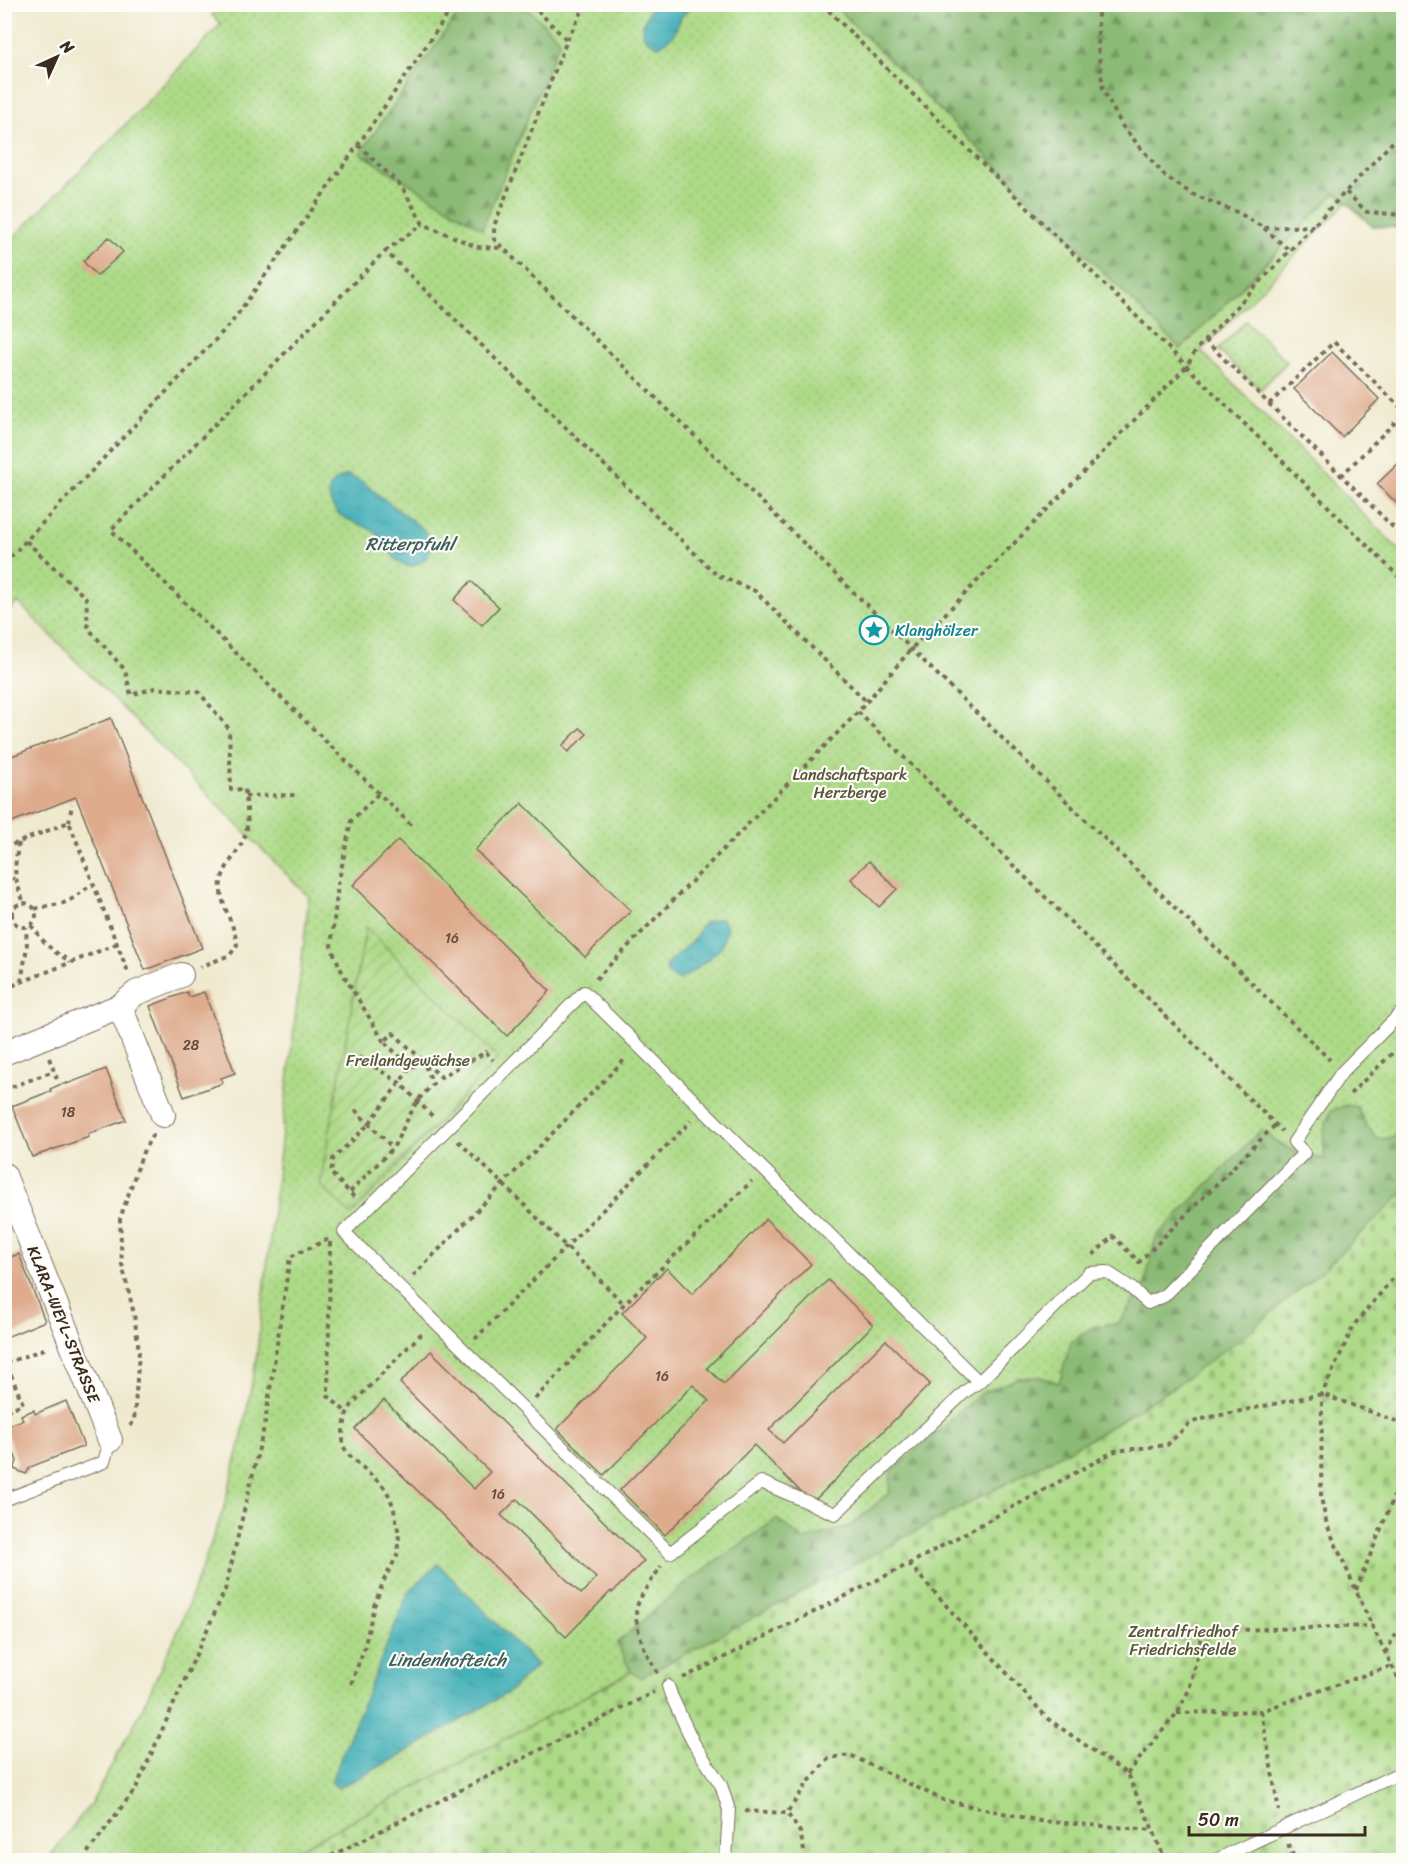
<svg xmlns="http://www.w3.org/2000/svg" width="1408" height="1865" viewBox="0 0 1408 1865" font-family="Sriracha,sans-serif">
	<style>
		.grass { fill: url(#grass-dots); stroke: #748252; stroke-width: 1.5 }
		.forest { fill: url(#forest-firs); stroke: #627249; stroke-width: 1.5 }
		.cemetery { fill: url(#cemetery-stones); stroke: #748252; stroke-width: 1.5 }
		.garden { fill: url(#garden-furrows); stroke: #748252; stroke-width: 1.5 }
		.water { fill: url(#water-ripples); stroke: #3c6c6a; stroke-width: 1.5 }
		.building { fill: #deac8d; fill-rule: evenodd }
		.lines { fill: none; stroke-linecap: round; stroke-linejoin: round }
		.lane-casing { stroke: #7a6d5c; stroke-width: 14 }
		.street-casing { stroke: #7a6d5c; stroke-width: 26 }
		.path { stroke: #7a6d5c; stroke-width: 4; stroke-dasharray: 4.5 4.5; stroke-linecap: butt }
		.lane { stroke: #fff; stroke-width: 12 }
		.street { stroke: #fff; stroke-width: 24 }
		.labels { text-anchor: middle; stroke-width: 4.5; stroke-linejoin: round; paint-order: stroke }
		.number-label { font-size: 14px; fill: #644a3a }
		.culture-label { font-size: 16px; fill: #0d838f; stroke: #fdfcf7; text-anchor: start }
		.park-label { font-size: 16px; fill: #585638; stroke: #fdfcf7 }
		.street-label { font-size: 16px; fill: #3b2a1e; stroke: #fdfcf7 }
		.water-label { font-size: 18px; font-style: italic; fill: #3c5f5b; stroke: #fdfcf7 }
	</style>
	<defs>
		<pattern id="grass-dots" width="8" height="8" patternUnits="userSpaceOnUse" patternTransform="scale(1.5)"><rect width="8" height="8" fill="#adda87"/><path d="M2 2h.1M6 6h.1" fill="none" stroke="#96bb74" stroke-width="1.8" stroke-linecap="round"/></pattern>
		<pattern id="forest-firs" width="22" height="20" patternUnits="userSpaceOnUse" patternTransform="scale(1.5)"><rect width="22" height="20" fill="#8aba74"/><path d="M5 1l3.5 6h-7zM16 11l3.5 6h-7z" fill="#72975f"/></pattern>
		<pattern id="cemetery-stones" width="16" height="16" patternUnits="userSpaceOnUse" patternTransform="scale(1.5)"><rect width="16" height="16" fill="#adda87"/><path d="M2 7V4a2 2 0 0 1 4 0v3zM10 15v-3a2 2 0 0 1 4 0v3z" fill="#96bb74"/></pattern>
		<pattern id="garden-furrows" width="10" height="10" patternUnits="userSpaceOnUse" patternTransform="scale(1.5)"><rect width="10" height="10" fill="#adda87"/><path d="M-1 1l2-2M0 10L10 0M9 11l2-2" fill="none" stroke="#96bb74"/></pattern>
		<pattern id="water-ripples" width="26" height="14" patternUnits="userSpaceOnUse" patternTransform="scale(1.5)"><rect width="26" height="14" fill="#3daeb6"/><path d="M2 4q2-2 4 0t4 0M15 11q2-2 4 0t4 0" fill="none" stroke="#348e93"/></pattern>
	</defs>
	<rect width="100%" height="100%" fill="#fdfcf7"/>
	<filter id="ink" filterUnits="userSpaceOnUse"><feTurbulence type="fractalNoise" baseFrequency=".0167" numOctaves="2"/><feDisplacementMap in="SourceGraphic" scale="12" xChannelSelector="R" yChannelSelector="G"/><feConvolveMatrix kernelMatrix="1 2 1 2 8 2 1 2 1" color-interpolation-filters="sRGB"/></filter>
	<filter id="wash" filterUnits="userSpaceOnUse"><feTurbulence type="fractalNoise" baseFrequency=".008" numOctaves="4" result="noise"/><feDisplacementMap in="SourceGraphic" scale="24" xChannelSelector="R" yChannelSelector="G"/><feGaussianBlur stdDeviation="1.35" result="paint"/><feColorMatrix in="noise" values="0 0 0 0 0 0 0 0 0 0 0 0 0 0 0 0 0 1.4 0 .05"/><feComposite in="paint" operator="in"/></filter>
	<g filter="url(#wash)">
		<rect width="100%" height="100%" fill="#efe9ce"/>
		<path class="grass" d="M222,5H1403V228L1372,226L1347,202L1201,351L1403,554V1193L1094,1437L640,1678L631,1672L278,1860H47L92,1802L140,1713L181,1624L223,1511L242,1436L256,1361L309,897L18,602L5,616V246L106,145L221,24L212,15Z
			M1246,321L1287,362L1260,390L1218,350Z"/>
		<path class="forest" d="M464,5H524L560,40L482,229L360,153Z
			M834,5H1403V228L1372,226L1336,192L1181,349Z
			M1346,1105L1357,1107L1365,1123L1377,1139L1393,1138L1403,1127V1193L1324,1269L1244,1336L1174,1387L1094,1437L640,1678L631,1672L617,1643L691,1579L777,1519L804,1540L850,1526L889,1493L891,1472L982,1393L1018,1378L1040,1377L1059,1383L1071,1342L1093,1327L1119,1323L1145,1284L1156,1237L1261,1130L1280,1144L1304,1156L1325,1159C1323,1137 1321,1132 1331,1111Z"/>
		<path class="cemetery" d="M1403,1193V1860H278L631,1672L640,1678L1094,1437L1174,1387L1244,1336L1324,1269Z"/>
		<path class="garden" d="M366,927L499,1058L351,1215L320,1185Z"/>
		<path class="water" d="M653,4L693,5L681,17L674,35L659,46C634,37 642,24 653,4Z
			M347,475L361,481L424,530C427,535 431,540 431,546C430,559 416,569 404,565C391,560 386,539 373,531C360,522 343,522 334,508C328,501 329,495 330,486L338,479Z
			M721,918L727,926C725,932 725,939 722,945C718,953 691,973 682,978L678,980L668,975L666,967L669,962L695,938L702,925L707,922Z
			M438,1564L537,1665L509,1692L401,1755L339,1788L331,1782L408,1593Z"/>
		<g id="blocks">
			<path class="building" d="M109,237L123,252L97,276L83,261Z
				M1332,352L1379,399L1342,437L1294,389Z
				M1404,458V510L1377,484Z
				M471,581L499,607L482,625L454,600Z
				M111,718L202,948L145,970L76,797L4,825V759Z
				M580,728L587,734L568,752L562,746Z
				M522,803L631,911L585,957L475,850Z
				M398,840L550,991L507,1036L353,885Z
				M869,861L897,889L879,907L851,879Z
				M187,992L189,997L204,992L235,1073L221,1078L223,1083L184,1097L150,1006Z
				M106,1069L126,1120L88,1134L89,1137L32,1157L12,1106L51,1091L50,1089L59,1085L67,1083V1084Z
				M766,1219L811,1264L707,1368L724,1384L828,1280L873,1325L769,1430L783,1443L886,1340L930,1384L812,1503L754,1445L665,1535L620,1490L709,1401L693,1385L604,1475L557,1429L647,1338L622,1313L667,1268L692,1294Z
				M4,1252L7,1258L19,1254L45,1321L4,1338Z
				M431,1351L644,1561L612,1593L611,1591L566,1637L355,1429L384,1400L474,1489L490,1472L400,1383ZM517,1499L596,1578L581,1594L501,1515Z
				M66,1401L84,1446L30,1467L26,1474L14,1469L17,1461L4,1427L23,1420L21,1415L34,1410L35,1414Z"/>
		</g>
	</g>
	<g filter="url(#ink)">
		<use href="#blocks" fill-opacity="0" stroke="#7a6d5c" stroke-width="1.5"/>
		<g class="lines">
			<g class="lane-casing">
				<path id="lane" d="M979,1382L584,992L344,1232L670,1553L761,1482L835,1514L966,1391L979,1382L1089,1273L1107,1272L1130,1287L1148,1303L1164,1296L1304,1153L1294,1142L1342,1072L1404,1010
					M4,1500L104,1462L110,1440
					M668,1686L671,1695L693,1742L721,1785L729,1810L726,1860
					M1216,1860L1404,1771"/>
			</g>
			<g class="street-casing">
				<path id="street" d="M120,1006L163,1115
					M4,1053L120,1006L136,993L181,975
					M4,1175L110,1440"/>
			</g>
			<path class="path" d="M531,4L567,40
				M586,4L567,40L494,226V239L1330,1060
				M822,4L1404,582
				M1098,4V47L1103,90L1123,127L1165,176L1192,194L1239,213L1264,228L1314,226
				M358,145L402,187L423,224L477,247L503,248
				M1346,192L1367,212L1404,215
				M1264,228L1290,251
				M385,251L423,224
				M1205,340L1404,538
				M1269,404L1334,342L1404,411
				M1341,476L1404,413
				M26,541L86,598L88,628L125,670L131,695L155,688L199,692L229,729L231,790L245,789C246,803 250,823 245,836C239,852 225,864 221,882C218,903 236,925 237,945L230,955L200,967
				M4,564L232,322L358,145L455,4
				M858,712L1282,1131
				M378,794L351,821L338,885L331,947L343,974L384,1042
				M245,796L298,795
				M69,822L72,804
				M411,825L111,530L385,251L717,575L755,591L867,702
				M19,843C13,871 14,877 24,903
				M4,848L69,822L128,972
				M4,874L14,879
				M12 915a12 12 0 1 1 24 0a12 12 0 1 1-24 0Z
				M35,909C46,905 58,906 68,901C77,897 84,889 93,884
				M4,919H13
				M31,925C42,940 51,952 69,960L70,963
				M596,979L858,712L912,648L1187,366L1195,351L1205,340L1404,130
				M21,982L27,947L26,927
				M4,989L117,944
				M359,1057L400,1083L435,1119
				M49,1058L57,1079
				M424,1062L411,1067L384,1042L393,1033L441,1077L486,1052L493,1060
				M4,1087L6,1089L54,1071
				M1350,1094L1404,1042
				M355,1110L393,1148
				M458,1141L504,1185L624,1304
				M350,1192L393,1148L417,1101L433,1084L424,1063
				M354,1197L331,1173L333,1159L369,1124L411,1067
				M330,1242L328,1396L347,1413
				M1093,1255L1113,1236L1139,1262L1276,1124
				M1404,1265L1354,1325L1322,1394L1321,1498L1327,1525L1372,1626L1404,1690
				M413,1276L626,1058
				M475,1339L691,1121
				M4,1358L23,1404L4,1411
				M6,1363L44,1349L46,1346
				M535,1399L624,1304L752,1181
				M130,1426L134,1421L139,1351L134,1314L122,1264L120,1219L143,1152L153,1134
				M909,1564L1048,1719L1127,1774L1153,1830L1165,1860
				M1356,1590L1404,1472
				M1385,1653L1404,1620
				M658,1673C648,1660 632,1624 637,1607C640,1594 654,1578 661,1566
				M683,1678L909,1564L1115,1451L1167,1445L1190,1423L1202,1419L1322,1394L1404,1424
				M351,1684L364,1649L374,1606L384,1580L397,1556L399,1534L394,1510L390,1497L383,1486L349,1455L343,1446V1431L347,1413L353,1403L423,1332
				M1261,1711L1279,1811
				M1177,1713L1261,1711L1391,1666
				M1127,1774L1177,1713L1189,1690L1203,1631L1372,1626
				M745,1811L787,1813
				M1288,1844L1295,1860
				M82,1860L136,1788L225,1590L265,1423L290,1257L329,1239
				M323,1860L654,1692
				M806,1860L800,1832L787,1813L806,1785L829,1758L850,1755L943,1800L1040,1821L1153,1830"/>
			<use href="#lane" class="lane"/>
			<use href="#street" class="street"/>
		</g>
	</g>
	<defs>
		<g id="sight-ring" transform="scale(1.5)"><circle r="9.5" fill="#fdfcf7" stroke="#0f9aa8" stroke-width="1.5"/><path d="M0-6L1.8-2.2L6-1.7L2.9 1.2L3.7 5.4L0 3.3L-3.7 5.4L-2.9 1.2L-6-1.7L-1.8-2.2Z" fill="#0f9aa8"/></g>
	</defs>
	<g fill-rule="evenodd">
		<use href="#sight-ring" x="874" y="630"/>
	</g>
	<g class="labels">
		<g class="number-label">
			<text x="452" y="943">16</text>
			<text x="191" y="1050">28</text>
			<text x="68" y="1117">18</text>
			<text x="662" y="1381">16</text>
			<text x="498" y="1499">16</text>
		</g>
		<g class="culture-label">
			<text x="895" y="636">Klanghölzer</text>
		</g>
		<g class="park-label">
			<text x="850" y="780">Landschaftspark<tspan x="850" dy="18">Herzberge</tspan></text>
			<text x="408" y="1066">Freilandgewächse</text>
			<text x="1183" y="1637">Zentralfriedhof<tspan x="1183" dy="18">Friedrichsfelde</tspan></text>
		</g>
		<g class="street-label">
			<text transform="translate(64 1324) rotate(68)" y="6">KLARA-WEYL-STRASSE</text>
		</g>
		<g class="water-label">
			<text x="410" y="550">Ritterpfuhl</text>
			<text x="447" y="1666">Lindenhofteich</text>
		</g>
	</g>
	<rect width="1408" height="1865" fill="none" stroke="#fdfcf7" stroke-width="24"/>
	<g transform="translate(57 57) rotate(45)" stroke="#fdfcf7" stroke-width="4.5" paint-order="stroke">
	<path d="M0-4.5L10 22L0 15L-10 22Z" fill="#3b2a1e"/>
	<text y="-9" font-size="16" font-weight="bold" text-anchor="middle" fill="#3b2a1e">N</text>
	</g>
	<path d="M1189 1826v9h176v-9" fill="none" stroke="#3b2a1e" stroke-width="3"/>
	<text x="1198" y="1826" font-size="18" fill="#3b2a1e" stroke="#fdfcf7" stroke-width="4.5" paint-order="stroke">50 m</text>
</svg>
